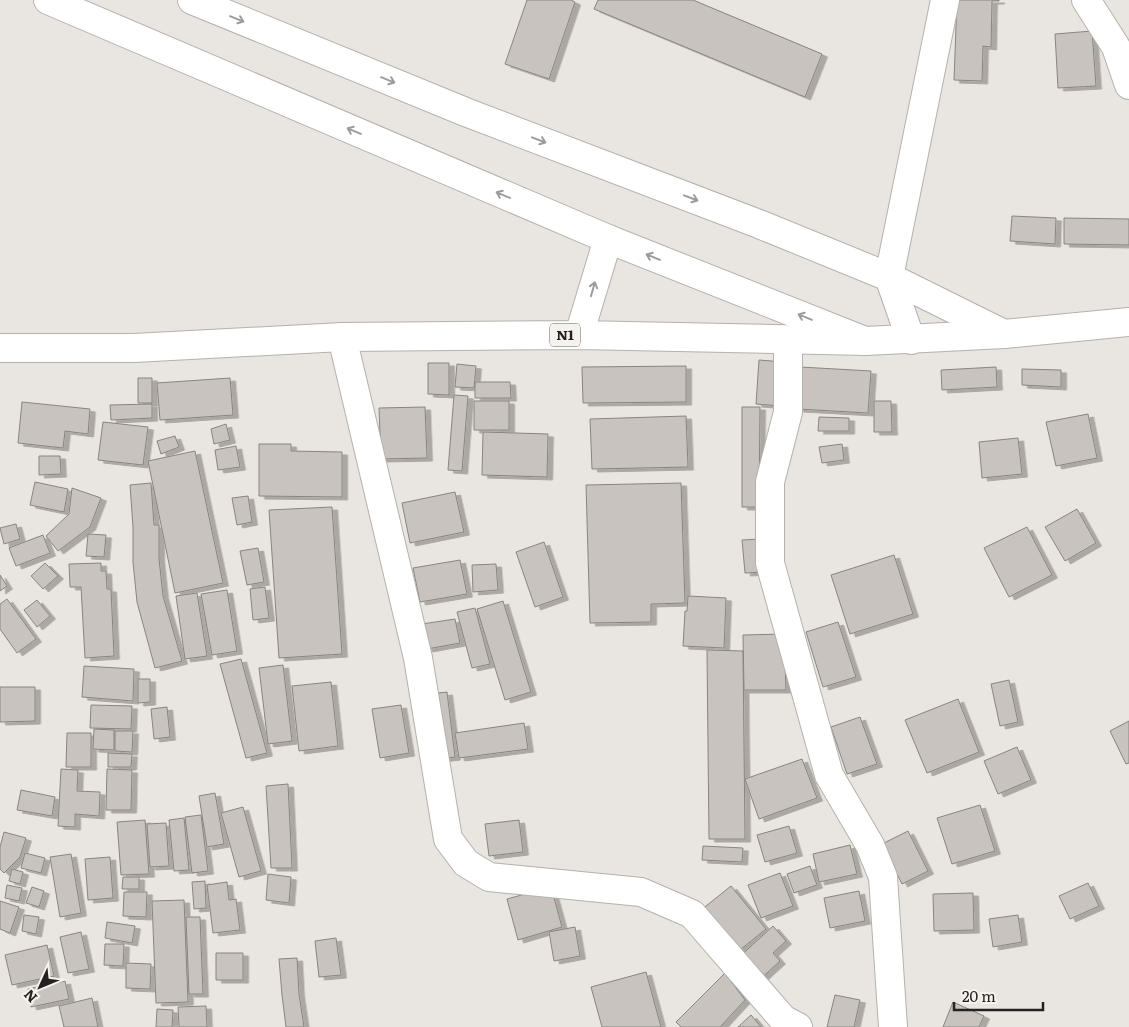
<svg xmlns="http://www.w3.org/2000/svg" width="1129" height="1027" viewBox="0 0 1129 1027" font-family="Literata,serif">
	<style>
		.building { fill: #c8c3be; stroke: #898480; filter: url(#shadow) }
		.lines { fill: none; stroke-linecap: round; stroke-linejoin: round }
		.street-casing { stroke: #b5b1ac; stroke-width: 30 }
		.secondary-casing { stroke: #b5b1ac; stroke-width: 30 }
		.highway-casing { stroke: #b5b1ac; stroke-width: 30 }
		.street { stroke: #fff; stroke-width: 28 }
		.secondary { stroke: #fff; stroke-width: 28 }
		.highway { stroke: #fff; stroke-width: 28 }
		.oneway { stroke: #9c9c9b }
		.labels { text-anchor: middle; stroke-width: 4; stroke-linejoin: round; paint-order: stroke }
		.shield { fill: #f6f2ed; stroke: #62605e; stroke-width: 1 }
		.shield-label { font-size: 14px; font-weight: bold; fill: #232220 }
	</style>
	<defs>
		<filter id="shadow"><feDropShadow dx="5.5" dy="3" stdDeviation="0" flood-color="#0004"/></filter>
	</defs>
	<rect width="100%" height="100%" fill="#e9e5e0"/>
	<path class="building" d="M527,0H571L575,2L549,79L505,64Z
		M598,0H693L822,54L805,97L594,9Z
		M957,0H999V1H992L991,47L983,46L982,81L954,80Z
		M1092,31L1096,86L1058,88L1055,34Z
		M1012,216L1056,218L1055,244L1010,241Z
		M1064,218L1129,219V245L1064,244Z
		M759,360L784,362L781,406L756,404Z
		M428,363H449V395L428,394Z
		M457,364L476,366L474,388L455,387Z
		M686,366V402L583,403L582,367Z
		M800,367L871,371L868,413L798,409Z
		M996,367L997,387L942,390L941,370Z
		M1022,369L1061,370V387L1022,385Z
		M138,378H152V403H138Z
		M230,378L233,415L160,420L157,383Z
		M475,382H510L511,398H475Z
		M454,395L468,396L462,471L448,470Z
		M474,401H509V430H474Z
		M874,401H891L892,432H874Z
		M22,402L90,409L88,434L65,431L63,448L18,443Z
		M152,404V418L111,420L110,405Z
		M425,407L427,458L381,459L379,408Z
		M742,407H760L759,507H742Z
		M1088,414L1097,458L1056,466L1046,422Z
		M686,416L688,467L592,469L590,419Z
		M819,417L849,418V431H818Z
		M103,422L148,427L143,465L98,460Z
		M226,424L230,440L214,444L211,429Z
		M483,432L548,434L547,477L482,475Z
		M175,436L179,447L161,454L157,441Z
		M1018,438L1022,474L982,478L979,442Z
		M259,444H291V451L342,452V497L259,496Z
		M842,444L844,460L822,463L819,447Z
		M236,446L240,467L218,470L215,450Z
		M195,451L223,583L175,593L148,461Z
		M39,456H60L61,474L39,475Z
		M35,482L68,489L64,512L30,505Z
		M151,483L154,525H159V559L163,596L182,661L155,668L137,602L133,562V527L130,485Z
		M681,483L685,603L651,604V622L590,623L586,485Z
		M72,488L101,498L90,527L58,551L46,536L69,514Z
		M455,492L464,532L410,543L402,503Z
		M248,496L252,522L237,525L232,498Z
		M332,507L342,654L279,658L269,510Z
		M1077,509L1096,543L1065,561L1045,527Z
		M16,524L20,539L4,544L0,528Z
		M1027,527L1052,575L1009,597L984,548Z
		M88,534L106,535L104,557L86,556Z
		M43,535L50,553L16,566L9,548Z
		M761,539L764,572L745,573L742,540Z
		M544,542L563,597L535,607L516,552Z
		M258,548L264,582L247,585L240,551Z
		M894,555L913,614L850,634L831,575Z
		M460,560L467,594L420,602L413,568Z
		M45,563L58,576L43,589L31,576Z
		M101,563V571H106L107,589H111L114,656L85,658L81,587H70L69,564Z
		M496,564L498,590L473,592L472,565Z
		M0,575L7,586L0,591Z
		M265,587L269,618L253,620L250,589Z
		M227,590L237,651L212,655L201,594Z
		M197,593L207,656L185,659L176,596Z
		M688,596L726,598L724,648L683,646L685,611H687Z
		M7,599L36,639L17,653L0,629V604Z
		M37,600L50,616L37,627L24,610Z
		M503,601L531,692L505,700L477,609Z
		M475,608L490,664L472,668L457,612Z
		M455,619L460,643L427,649L422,624Z
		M838,622L856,677L823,687L806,632Z
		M784,634L786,690H744L743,635Z
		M707,650L743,651L745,839H709Z
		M241,659L267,753L246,758L220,664Z
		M283,665L292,741L268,744L259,668Z
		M84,666L134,669L133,701L82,697Z
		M138,679H150V702L138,703Z
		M1009,680L1018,722L1000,726L991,684Z
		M331,682L338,746L299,751L292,686Z
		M0,687H35V721L0,722Z
		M447,692L455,757L439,759L430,694Z
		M958,699L979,752L927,773L905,720Z
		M91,705L132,706L131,729L90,728Z
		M401,705L409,753L380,758L372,709Z
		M167,707L170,737L154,739L151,709Z
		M860,717L877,764L847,774L831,727Z
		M1129,721V763L1126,764L1110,731Z
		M524,723L528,749L459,758L455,733Z
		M94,729L114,730V750L93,749Z
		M115,731H133L132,752L115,751Z
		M67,733H91V767H66Z
		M1017,747L1031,780L998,794L984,761Z
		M108,753L132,754L131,767H108Z
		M802,759L817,798L759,819L745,779Z
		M61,769L78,770L77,791L100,792L99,816L75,814V827L58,826Z
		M107,769L132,770L131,810H106Z
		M288,784L292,868H271L266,786Z
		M21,790L55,797L52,816L17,810Z
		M215,793L224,844L207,847L199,796Z
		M980,805L995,851L952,864L937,818Z
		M243,807L261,871L239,877L221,813Z
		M201,815L208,871L192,873L185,817Z
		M184,818L189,870L174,871L169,820Z
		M145,820L149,874L121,875L117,822Z
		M519,820L523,852L489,856L485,824Z
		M166,823L169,866L150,867L147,824Z
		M789,826L797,853L765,862L757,835Z
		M908,831L928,871L902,884L882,844Z
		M4,832L26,838L20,857L4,873L0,869V847Z
		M850,845L857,874L819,882L813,854Z
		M703,846L743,848L742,862L702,860Z
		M25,853L45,858L41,873L21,868Z
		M71,854L81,913L60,917L50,857Z
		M110,857L113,898L88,900L85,859Z
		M810,866L817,885L794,893L787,874Z
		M12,869L23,872L20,884L9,881Z
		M780,873L793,906L761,918L748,885Z
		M268,874L291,877L289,903L266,900Z
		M123,877H139V889H122Z
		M205,881L206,908L194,909L192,882Z
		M227,882L229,900L236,899L240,930L213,933L207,885Z
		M1088,883L1099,906L1070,919L1059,896Z
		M7,885L22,888L19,901L5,898Z
		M731,886L766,929L735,954L701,910Z
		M32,887L44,891L39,907L26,903Z
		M551,887L562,927L518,940L507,899Z
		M859,891L865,921L830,928L824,898Z
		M124,892H147L146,917L123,916Z
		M973,893L974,930L934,931L933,894Z
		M184,900L188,1002L156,1003L152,901Z
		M0,901L19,907L10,933L0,929Z
		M24,915L39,917L36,934L22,931Z
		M1018,915L1022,942L993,947L989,919Z
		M186,917H200L203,994H189Z
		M107,922L135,926L132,943L105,938Z
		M773,926L786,941L773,953L780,961L757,982L737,959Z
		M575,927L580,956L554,961L549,932Z
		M81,932L89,969L68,973L60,937Z
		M336,938L341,975L319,977L315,941Z
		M105,944H124L123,966L104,965Z
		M47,945L54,976L12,985L5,955Z
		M216,953H243V980H216Z
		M297,958L299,994L304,1027H286L282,995L279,959Z
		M126,963L151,964L150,989L126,988Z
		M646,972L661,1027H602L591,987Z
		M725,973L745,1000L720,1027H681L676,1022Z
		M65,981L69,999L31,1007L28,989Z
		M835,995L860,1000L854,1027H827Z
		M92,998L98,1027H64L59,1006Z
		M953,1002L984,1016L979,1027H943Z
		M206,1006L207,1027H179L178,1007Z
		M157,1009L173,1010L172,1027H156Z
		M751,1015L761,1027H738Z"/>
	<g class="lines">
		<g class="street-casing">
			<path id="street" d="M1086,0L1116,47L1129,85
				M342,337L418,658L448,839L466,863L489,877L641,892L692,914L783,1019L798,1027
				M788,340V412L770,482V563L829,775L870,845L883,877L893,1027
				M911,340L889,277L945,0"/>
		</g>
		<g class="secondary-casing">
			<path id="secondary" d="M48,0L608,239L865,341
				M192,0L468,113L759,224L889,277L1004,334"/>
		</g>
		<g class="highway-casing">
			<path id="highway" d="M579,335L608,239
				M0,348H134L342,337L579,335L866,341L1004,334L1129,322"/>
		</g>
		<use href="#street" class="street"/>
		<use href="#secondary" class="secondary"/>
		<use href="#highway" class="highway"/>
	</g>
	<defs><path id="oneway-shaft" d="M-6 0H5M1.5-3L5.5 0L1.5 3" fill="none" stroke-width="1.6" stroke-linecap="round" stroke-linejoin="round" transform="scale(1.25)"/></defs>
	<g class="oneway">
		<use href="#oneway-shaft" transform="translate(237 19) rotate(22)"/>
		<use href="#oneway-shaft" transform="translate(388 80) rotate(22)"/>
		<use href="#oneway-shaft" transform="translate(354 131) rotate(-157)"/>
		<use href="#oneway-shaft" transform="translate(539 140) rotate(21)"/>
		<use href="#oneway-shaft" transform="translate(503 195) rotate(-157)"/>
		<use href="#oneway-shaft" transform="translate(691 198) rotate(21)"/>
		<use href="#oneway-shaft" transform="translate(653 257) rotate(-158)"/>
		<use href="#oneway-shaft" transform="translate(593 289) rotate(-74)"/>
		<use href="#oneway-shaft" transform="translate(805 317) rotate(-158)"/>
	</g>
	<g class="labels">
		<rect class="shield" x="550" y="323.5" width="30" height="23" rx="4"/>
		<g class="shield-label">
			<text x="565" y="340">N1</text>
		</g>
	</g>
	<g transform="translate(40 987) rotate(226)" stroke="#f6f2ed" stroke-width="4" paint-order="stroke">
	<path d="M0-4L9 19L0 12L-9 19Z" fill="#232220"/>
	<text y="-8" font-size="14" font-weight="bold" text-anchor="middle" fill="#232220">N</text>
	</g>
	<path d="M954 1002v8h89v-8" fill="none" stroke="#232220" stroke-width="2.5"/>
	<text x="962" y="1002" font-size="15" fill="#232220" stroke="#f6f2ed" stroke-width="4" paint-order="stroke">20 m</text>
</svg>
